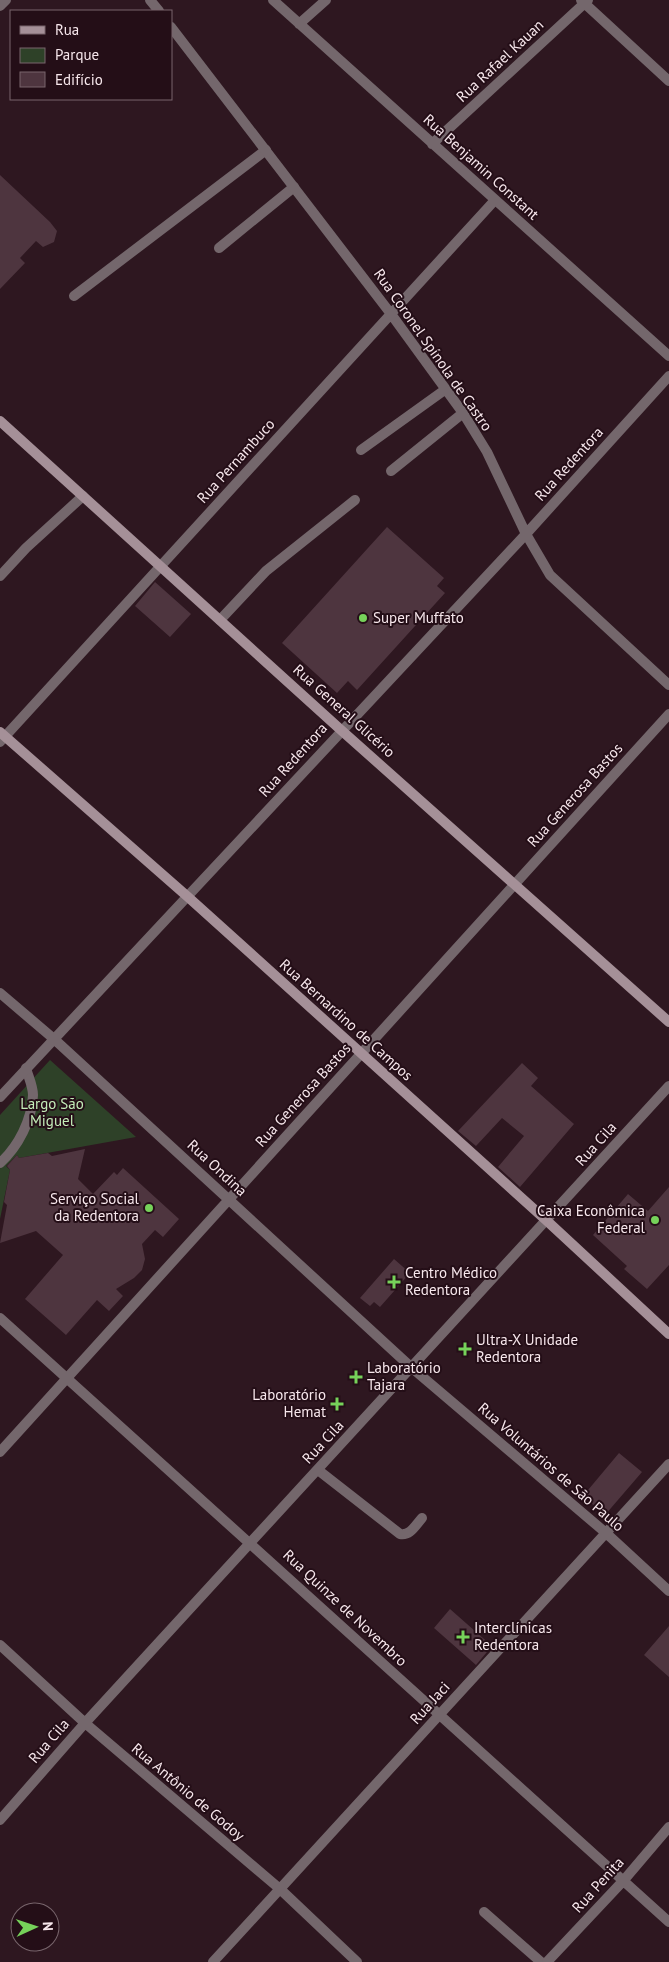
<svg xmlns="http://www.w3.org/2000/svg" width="669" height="1962" viewBox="0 0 669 1962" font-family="'PT Sans',sans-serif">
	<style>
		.green { fill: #2e4128 }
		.building { fill: #4e353f }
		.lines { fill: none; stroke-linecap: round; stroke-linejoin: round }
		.lane { stroke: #74676c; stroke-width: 10 }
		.street { stroke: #74676c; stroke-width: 10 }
		.secondary { stroke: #a59098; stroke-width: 10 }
		.poi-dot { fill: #76d25a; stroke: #240e17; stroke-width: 2 }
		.labels { text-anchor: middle; stroke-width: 4; stroke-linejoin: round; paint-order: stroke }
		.street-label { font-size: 15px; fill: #f7e7ec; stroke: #240e17 }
		.poi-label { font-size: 15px; fill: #f7e7ec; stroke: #240e17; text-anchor: start }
		.park-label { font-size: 15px; fill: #c3edb8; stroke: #240e17 }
	</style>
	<rect width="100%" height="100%" fill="#2e1720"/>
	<path class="green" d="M50,1060L136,1137L19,1158L17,1155L6,1166L10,1170L0,1219V1115Z"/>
	<path class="building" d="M0,175L50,222L57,231L54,242L43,247L36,241L20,258L25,263L0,289Z
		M387,527L444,578L437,586L445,593L357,690L348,681L337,693L282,643Z
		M155,582L191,614L170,637L135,606Z
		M522,1063L538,1078L531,1086L574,1124L520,1187L498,1167L524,1136L502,1118L476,1146L458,1131Z
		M85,1149L78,1179L93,1194L114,1172L117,1175L123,1168L179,1219L163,1237L155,1230L142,1244L145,1259L142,1270L134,1278L116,1289L123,1296L109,1311L97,1300L66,1335L25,1299L63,1255L36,1231L0,1243L7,1205L4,1202L10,1170L7,1166L17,1155L19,1158L48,1153L52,1156Z
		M669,1187V1265L647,1289L624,1269L627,1266L593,1235L628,1194L648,1211Z
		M394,1259L410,1273L380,1307L374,1302L370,1306L360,1298Z
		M619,1453L642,1472L605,1515L583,1496Z
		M450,1609L492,1646L476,1665L434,1628Z
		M669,1626V1677L644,1655Z"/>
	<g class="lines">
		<path class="lane" d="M219,248L294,187
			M74,296L266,150
			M0,576L26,548L83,496
			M0,1163C18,1147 32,1120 33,1095C33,1086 28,1076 26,1068
			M318,1470L400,1534C410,1536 415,1526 422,1518
			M484,1912L541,1962"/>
		<path class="street" d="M150,0L159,11
			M273,0L669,356
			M581,0L669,81
			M0,6L6,0
			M299,24L326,0
			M171,27L391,314L463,413L487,452L526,534L550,575L669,685
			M432,144L588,0
			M361,450L446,389
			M391,471L463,413
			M220,620L266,571L355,500
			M0,742L495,200
			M0,993L54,1039L412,1368L606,1533L669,1591
			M0,1097L526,534L669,376
			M0,1318L669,1922
			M0,1452L669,714
			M0,1645L85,1723L280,1889L357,1962
			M0,1820L85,1723L669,1086
			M213,1962L669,1464
			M547,1962L624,1880L669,1827"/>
		<path class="secondary" d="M0,421L341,730L669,1022
			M0,732L188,897L546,1220L669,1334"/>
	</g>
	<g class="poi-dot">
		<circle cx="363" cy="618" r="5"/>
		<circle cx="149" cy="1208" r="5"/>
		<circle cx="655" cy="1220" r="5"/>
		<path d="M391.5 1274.5h5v5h5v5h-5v5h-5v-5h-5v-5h5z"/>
		<path d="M462.5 1341.5h5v5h5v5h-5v5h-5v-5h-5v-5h5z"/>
		<path d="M353.5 1369.5h5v5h5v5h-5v5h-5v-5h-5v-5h5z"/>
		<path d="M334.5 1396.5h5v5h5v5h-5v5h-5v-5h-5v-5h5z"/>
		<path d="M460.5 1629.5h5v5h5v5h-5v5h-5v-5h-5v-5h5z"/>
	</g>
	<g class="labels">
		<g class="street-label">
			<text transform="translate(500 61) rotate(-43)" y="5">Rua Rafael Kauan</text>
			<text transform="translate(481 167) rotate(42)" y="5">Rua Benjamin Constant</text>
			<text transform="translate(433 350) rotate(55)" y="5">Rua Coronel Spínola de Castro</text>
			<text transform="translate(236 461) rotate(-48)" y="5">Rua Pernambuco</text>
			<text transform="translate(569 464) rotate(-48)" y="5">Rua Redentora</text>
			<text transform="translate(344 711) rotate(42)" y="5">Rua General Glicério</text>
			<text transform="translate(293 760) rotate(-48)" y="5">Rua Redentora</text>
			<text transform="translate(575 795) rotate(-48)" y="5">Rua Generosa Bastos</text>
			<text transform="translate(346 1020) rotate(42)" y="5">Rua Bernardino de Campos</text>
			<text transform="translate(303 1095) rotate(-48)" y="5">Rua Generosa Bastos</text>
			<text transform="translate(596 1144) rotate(-48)" y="5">Rua Cila</text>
			<text transform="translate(217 1168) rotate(43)" y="5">Rua Ondina</text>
			<text transform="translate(323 1442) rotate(-47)" y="5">Rua Cila</text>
			<text transform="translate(551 1467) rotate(41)" y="5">Rua Voluntários de São Paulo</text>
			<text transform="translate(345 1608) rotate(43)" y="5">Rua Quinze de Novembro</text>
			<text transform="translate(430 1703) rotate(-48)" y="5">Rua Jaci</text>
			<text transform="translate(49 1741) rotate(-49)" y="5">Rua Cila</text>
			<text transform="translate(188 1792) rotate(40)" y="5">Rua Antônio de Godoy</text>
			<text transform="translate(598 1885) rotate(-48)" y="5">Rua Penita</text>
		</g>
		<g class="poi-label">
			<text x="373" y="623">Super Muffato</text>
			<text x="139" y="1204" text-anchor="end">Serviço Social<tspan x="139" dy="17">da Redentora</tspan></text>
			<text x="645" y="1216" text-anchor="end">Caixa Econômica<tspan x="645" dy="17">Federal</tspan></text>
			<text x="405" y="1278">Centro Médico<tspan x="405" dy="17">Redentora</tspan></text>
			<text x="476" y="1345">Ultra-X Unidade<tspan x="476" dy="17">Redentora</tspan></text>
			<text x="367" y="1373">Laboratório<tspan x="367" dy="17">Tajara</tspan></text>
			<text x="326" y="1400" text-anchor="end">Laboratório<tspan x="326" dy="17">Hemat</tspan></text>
			<text x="474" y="1633">Interclínicas<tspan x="474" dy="17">Redentora</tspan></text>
		</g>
		<g class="park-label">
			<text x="52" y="1109">Largo São<tspan x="52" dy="17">Miguel</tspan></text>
		</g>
	</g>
	<rect x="10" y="10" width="162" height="90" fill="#240e17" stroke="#78656c"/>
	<rect x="20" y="26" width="25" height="8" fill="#a59098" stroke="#78656c"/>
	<text x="55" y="35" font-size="15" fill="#f7e7ec">Rua</text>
	<rect x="20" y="48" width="25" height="15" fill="#2e4128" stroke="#78656c"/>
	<text x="55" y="60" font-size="15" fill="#f7e7ec">Parque</text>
	<rect x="20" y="72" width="25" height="15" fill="#4e353f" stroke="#78656c"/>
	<text x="55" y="85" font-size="15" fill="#f7e7ec">Edifício</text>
	<g transform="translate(35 1927) rotate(87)"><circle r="24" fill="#240e17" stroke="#78656c"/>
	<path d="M0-4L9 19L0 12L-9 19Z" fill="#76d25a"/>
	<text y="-8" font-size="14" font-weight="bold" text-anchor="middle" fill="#f7e7ec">N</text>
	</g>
</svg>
